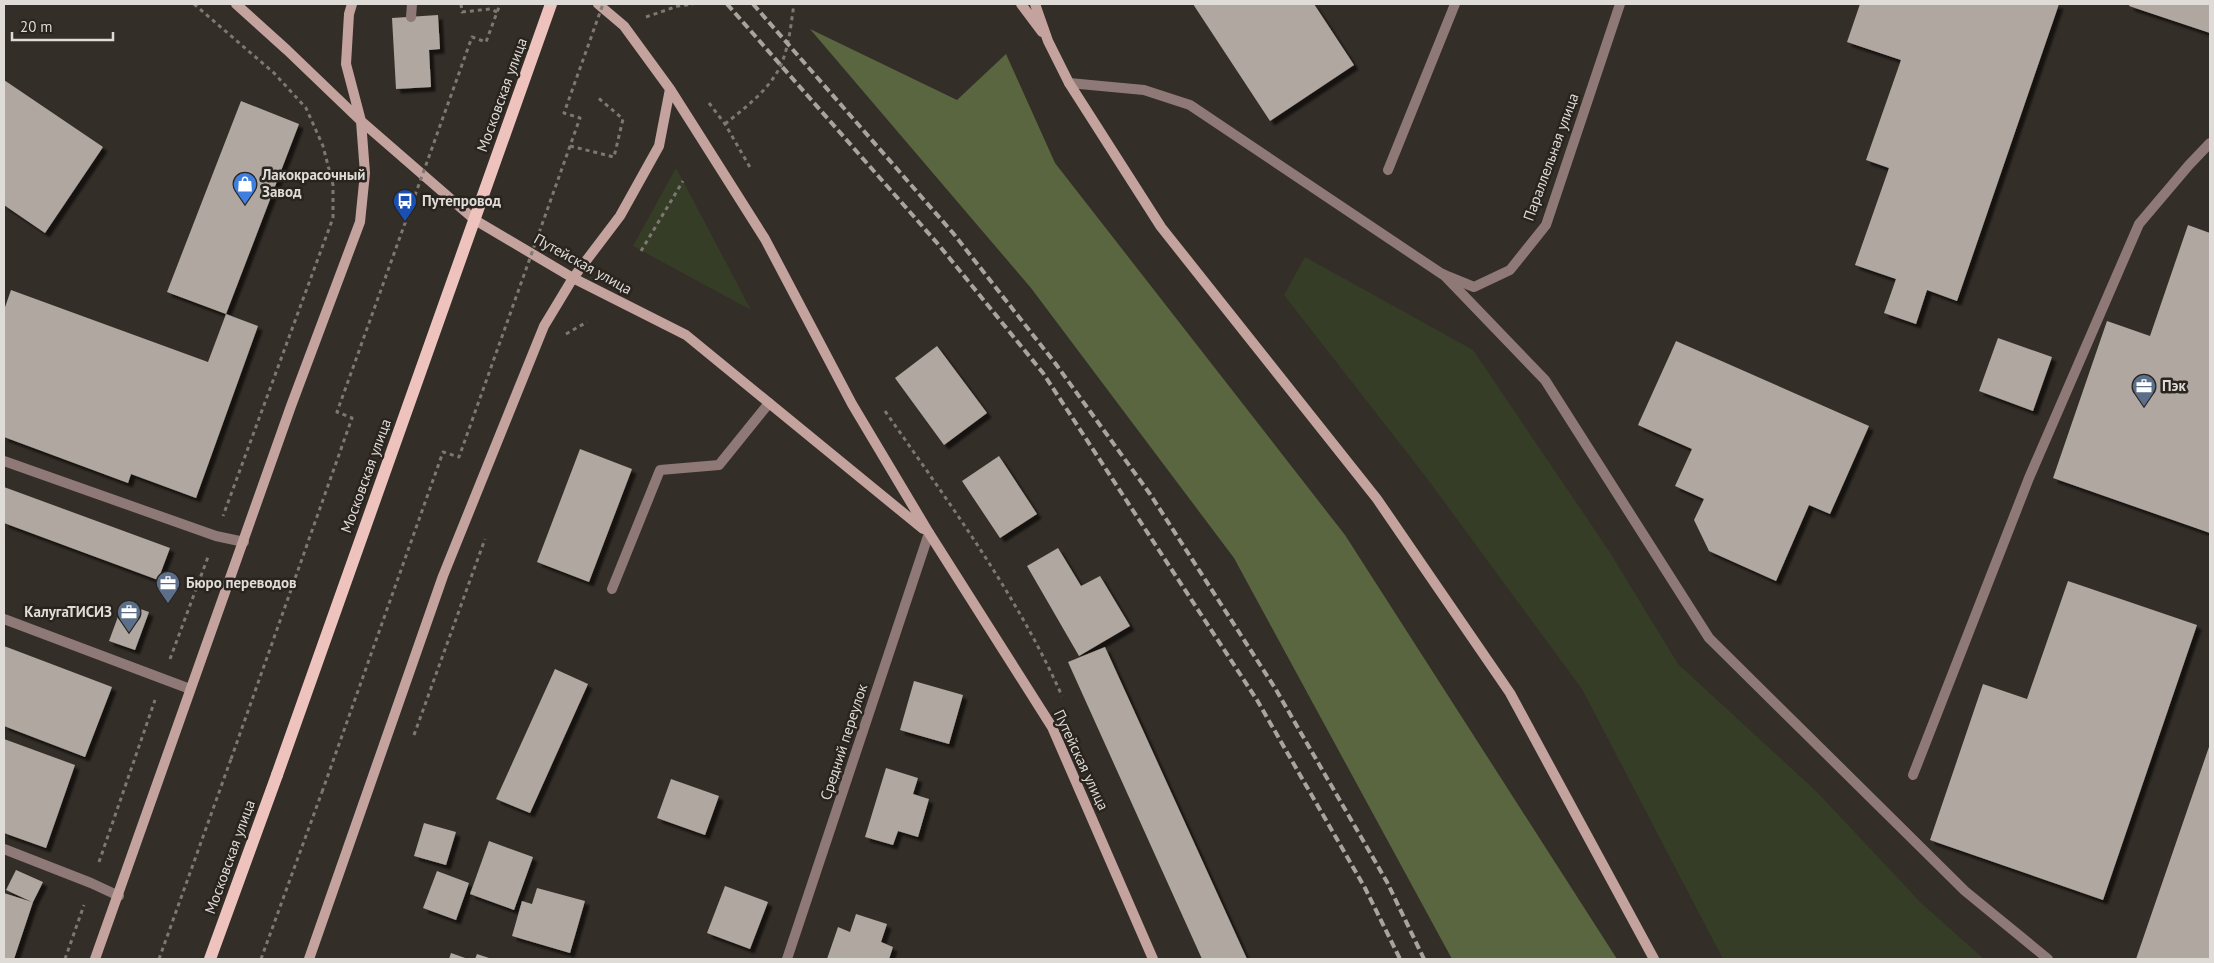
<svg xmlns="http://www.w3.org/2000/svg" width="2214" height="963" viewBox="0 0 2214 963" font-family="'PT Sans',sans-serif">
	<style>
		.green { fill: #363d27 }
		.forest { fill: #5a6640 }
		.building { fill: #afa7a0; filter: url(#shadow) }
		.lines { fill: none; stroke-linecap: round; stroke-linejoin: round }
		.path { stroke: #7d7872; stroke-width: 3; stroke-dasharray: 4 4; stroke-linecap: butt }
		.lane { stroke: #8e7977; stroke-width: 10 }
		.street { stroke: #8e7977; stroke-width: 10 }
		.secondary { stroke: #c4a39f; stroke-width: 10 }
		.primary { stroke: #eec3be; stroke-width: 12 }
		.rail { stroke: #a8a49f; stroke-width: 4; stroke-dasharray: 8 4; stroke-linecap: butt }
		.path-bridge { stroke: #7d7872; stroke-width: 3; stroke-dasharray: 4 4; stroke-linecap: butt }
		.primary-bridge { stroke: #eec3be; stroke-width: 12 }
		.labels { text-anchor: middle; stroke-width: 5; stroke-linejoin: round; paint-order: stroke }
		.street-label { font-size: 15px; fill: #dfdbd7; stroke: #2a241f }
		.poi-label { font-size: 15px; font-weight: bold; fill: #dfdbd7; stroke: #2a241f; text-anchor: start }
	</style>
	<defs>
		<filter id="shadow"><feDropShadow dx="4.5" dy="4.5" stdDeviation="1" flood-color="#0009"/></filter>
	</defs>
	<rect width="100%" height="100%" fill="#342e28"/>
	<path class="green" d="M676,168L683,181L751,310L633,246Z
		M1305,257L1473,350L1609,551L1678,664L1817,792L1921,903L1984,959H1723L1582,689L1426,477L1284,295Z"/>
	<path class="forest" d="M810,29L957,100L1006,54L1055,163L1345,535L1617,959H1452L1234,558L1031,288Z"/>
	<path class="building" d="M1193,4H1314L1354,65L1270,121Z
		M1860,4H2059L1957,301L1927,290L1916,324L1884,313L1896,279L1855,265L1889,168L1866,160L1901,60L1847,42Z
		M2130,4H2210V33L2129,6Z
		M438,15L440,49L429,50L431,87L396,89L392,18Z
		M4,80L103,147L45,233L4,205Z
		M241,101L299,124L226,314L167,292Z
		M2188,225L2210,233V533L2053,478L2107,321L2150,336Z
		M11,290L208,362L226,314L258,326L196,498L131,474L128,483L4,437V310Z
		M1998,338L2052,357L2033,411L1979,391Z
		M1676,341L1869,426L1830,514L1809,505L1776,581L1709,551L1694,520L1704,499L1675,486L1692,449L1638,425Z
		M937,346L987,413L944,445L895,378Z
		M580,449L632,469L589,582L537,562Z
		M999,456L1037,514L1000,538L962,481Z
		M4,487L170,548L158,580L4,523Z
		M1058,548L1081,586L1100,576L1130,626L1079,656L1027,566Z
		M2068,581L2197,625L2103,900L1930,840L1983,684L2027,699Z
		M123,603L149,612L135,650L109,641Z
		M4,646L112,687L85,757L4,726Z
		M1105,647L1247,959H1202L1068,662Z
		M555,669L588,684L530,813L496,799Z
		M914,681L963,695L949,744L900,730Z
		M4,739L75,765L46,848L4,833Z
		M2210,744V959H2136Z
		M886,768L918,778L913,794L929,799L918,837L898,831L893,845L865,837Z
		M671,779L719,796L705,835L657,818Z
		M424,823L456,832L446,865L414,856Z
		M489,841L533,857L514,910L470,894Z
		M16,870L43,882L33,902L14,959H4V893L32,902L6,890Z
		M437,871L469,883L456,920L423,908Z
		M725,886L768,902L750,949L707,933Z
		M537,888L585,901L570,953L512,936L522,901L532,904Z
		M856,914L887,924L881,942L893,947L889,959H827L838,927L850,932Z
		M451,953L468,959H449Z
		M477,954L492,959H475Z"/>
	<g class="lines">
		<path class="path" d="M194,4L274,73L306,108L323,146L333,185V218L223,516
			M461,4L462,12L490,9L497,12
			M646,17L678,6L693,4
			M709,103L725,124L751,169
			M725,124C746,107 769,90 781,65C789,46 791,24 794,4
			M570,146L614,157L623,119L596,96
			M641,251L683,181
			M566,334L587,322
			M885,411C949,503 1016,593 1062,696
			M170,659L208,557
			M414,735L485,539
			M99,862L155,700
			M65,959L84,905
			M159,959L231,759
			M261,959L322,792"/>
		<path class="lane" d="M411,17L412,4
			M1388,170L1455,4
			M1443,274L1545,380L1709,638L1965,891L2048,959
			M4,461L216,536L244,542
			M612,589L660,470L719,465L769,403
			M4,619L190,689
			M1913,775L2029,478L2139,224L2189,165L2210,143
			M4,849L91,883L119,896"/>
		<path class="street" d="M1069,83L1144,90L1190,105L1442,274L1474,287L1510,270L1546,225L1620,4
			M787,959L929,533"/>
		<path class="secondary" d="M236,4L287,50L361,121L475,220L573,278L686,335L923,529
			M598,4L624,26L670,89L703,141L765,239L852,404L929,533L1052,727L1153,959
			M1021,4L1042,32
			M1035,4L1048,41L1069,83L1161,227L1377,499L1510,693L1654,959
			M95,959L291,406L360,222L365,173L361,121L346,64L349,14L352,4
			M309,959L443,576L544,326L573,278L620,216L659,146L670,89"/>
		<path class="primary" d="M210,959L277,775"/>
		<path class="rail" d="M727,4L938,244L1043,373L1257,700L1365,888L1400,959
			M753,4L953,233L1055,363L1150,494L1275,688L1387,882L1424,959"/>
		<path class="path-bridge" d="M231,759L352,418L337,412L472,37L486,42L500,4
			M322,792L443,452L459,457L580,118L564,113L603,4"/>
		<path class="primary-bridge" d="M277,775L551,4"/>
	</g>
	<defs>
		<g id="shop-pin" transform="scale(1.25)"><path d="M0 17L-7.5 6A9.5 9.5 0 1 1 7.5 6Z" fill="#3f7fe0" stroke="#2a241f"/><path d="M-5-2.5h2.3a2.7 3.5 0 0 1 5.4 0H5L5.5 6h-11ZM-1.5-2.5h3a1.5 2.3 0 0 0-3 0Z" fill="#fff"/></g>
		<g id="bus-pin" transform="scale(1.25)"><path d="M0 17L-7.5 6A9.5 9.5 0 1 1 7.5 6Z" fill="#1a4fb4" stroke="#2a241f"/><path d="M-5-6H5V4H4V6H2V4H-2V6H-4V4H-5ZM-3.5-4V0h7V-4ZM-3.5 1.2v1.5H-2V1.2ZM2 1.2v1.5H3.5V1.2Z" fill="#fff"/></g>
		<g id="office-pin" transform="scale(1.25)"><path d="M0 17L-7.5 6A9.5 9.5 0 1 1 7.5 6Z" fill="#5c6f8a" stroke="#2a241f"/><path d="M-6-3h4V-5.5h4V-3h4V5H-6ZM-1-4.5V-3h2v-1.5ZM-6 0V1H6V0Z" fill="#fff"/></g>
	</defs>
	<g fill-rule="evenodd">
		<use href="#shop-pin" x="245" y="184"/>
		<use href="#bus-pin" x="405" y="201"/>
		<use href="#office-pin" x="2144" y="386"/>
		<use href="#office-pin" x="168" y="583"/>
		<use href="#office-pin" x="129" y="612"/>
	</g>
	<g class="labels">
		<g class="street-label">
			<text transform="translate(502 95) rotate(-70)" y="5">Московская улица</text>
			<text transform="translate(1551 157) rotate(-70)" y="5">Параллельная улица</text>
			<text transform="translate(583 264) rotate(29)" y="5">Путейская улица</text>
			<text transform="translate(366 476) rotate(-70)" y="5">Московская улица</text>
			<text transform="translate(844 742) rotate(-72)" y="5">Средний переулок</text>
			<text transform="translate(1081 760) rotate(65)" y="5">Путейская улица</text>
			<text transform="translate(230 857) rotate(-70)" y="5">Московская улица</text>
		</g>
		<g class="poi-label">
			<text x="262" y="180">Лакокрасочный<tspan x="262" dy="17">Завод</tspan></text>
			<text x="422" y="206">Путепровод</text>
			<text x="2162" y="391">Пэк</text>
			<text x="186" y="588">Бюро переводов</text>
			<text x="112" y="617" text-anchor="end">КалугаТИСИЗ</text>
		</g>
	</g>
	<rect width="2214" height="963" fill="none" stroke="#dfdbd7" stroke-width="10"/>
	<path d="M12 32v8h101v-8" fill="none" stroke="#dfdbd7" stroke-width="2.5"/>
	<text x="20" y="32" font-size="15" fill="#dfdbd7" stroke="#2a241f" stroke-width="4" paint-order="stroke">20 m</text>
</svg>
